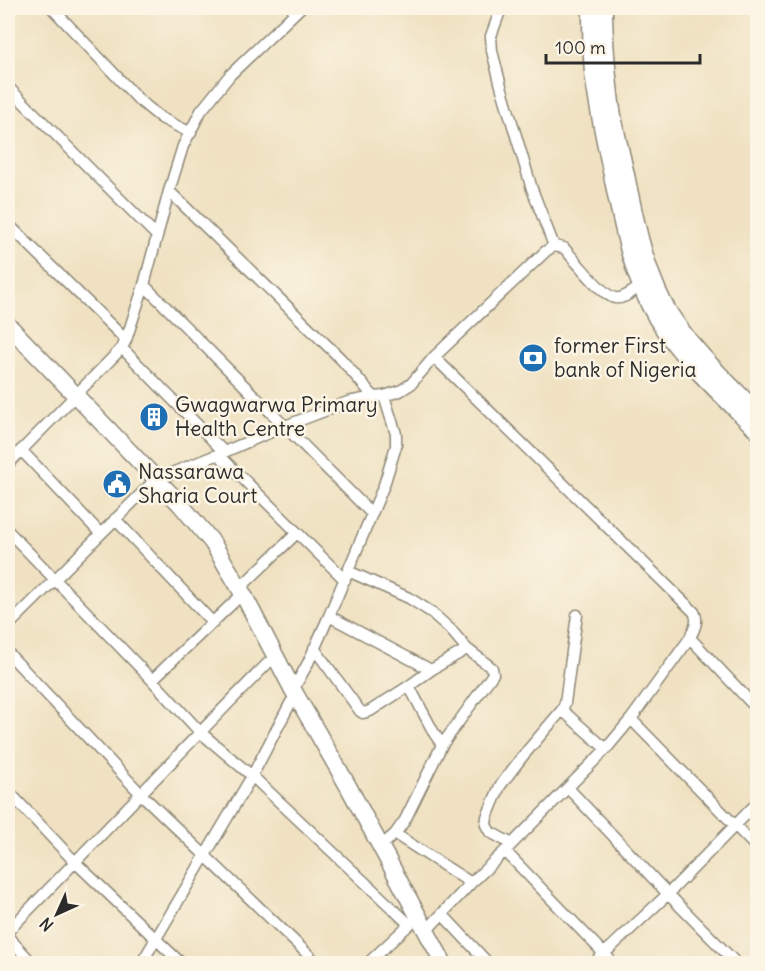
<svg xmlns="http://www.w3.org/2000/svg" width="765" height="971" viewBox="0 0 765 971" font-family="Delius,sans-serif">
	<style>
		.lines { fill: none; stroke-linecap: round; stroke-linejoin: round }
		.street-casing { stroke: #8d8676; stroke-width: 13 }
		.secondary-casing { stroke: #8d8676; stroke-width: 19 }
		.street { stroke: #fff; stroke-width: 10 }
		.secondary { stroke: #fff; stroke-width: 16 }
		.labels { text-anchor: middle; stroke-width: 5; stroke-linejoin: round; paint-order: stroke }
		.poi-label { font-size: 21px; fill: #2b2b2b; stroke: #fcf5e5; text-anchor: start }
	</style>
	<rect width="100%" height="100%" fill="#fcf5e5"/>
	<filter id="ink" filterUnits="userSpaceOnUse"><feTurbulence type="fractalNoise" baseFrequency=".0167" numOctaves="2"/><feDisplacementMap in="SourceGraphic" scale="12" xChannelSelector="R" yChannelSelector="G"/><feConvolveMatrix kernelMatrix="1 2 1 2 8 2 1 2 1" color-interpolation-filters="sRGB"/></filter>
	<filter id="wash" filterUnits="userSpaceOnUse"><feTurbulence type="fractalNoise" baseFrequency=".008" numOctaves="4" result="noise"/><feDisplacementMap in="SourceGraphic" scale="24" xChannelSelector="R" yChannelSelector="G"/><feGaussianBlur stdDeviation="1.35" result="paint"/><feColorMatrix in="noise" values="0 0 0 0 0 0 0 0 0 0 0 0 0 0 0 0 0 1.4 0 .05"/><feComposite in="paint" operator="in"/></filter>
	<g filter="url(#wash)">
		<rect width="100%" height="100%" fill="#efe1c1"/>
	</g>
	<g filter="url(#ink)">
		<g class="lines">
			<g class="street-casing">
				<path id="street" d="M52,8L139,100L161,118L191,133
					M503,8L499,14L491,36L492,51L501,86L532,189L554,246
					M8,87L157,236
					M169,191L341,359L374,397
					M8,224L126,340
					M144,285L372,514
					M122,348L224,452
					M21,450L100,533
					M218,454L345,580
					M8,464L122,348L126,340L144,285L169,191L183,146L201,111L230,75L300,8
					M157,479L224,452L285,426L348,402L374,397L384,396L400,391L411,384L434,357L546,251L554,246L564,248C574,259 603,296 615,298C625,300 636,288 644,284
					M115,519L213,623
					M8,531L152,680L200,732L252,776L409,924
					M348,571L409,598L431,612L451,630L467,649L492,668L493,674L442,745L405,820L395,834L381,846
					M240,588L297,533
					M329,616L431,670
					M8,626L150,485
					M690,638L758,710
					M314,648L360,711L363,713L370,711L409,686L431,670L467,649
					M8,653L141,794L318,964
					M152,680L236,600
					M409,686L434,733L442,745
					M293,690L308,663L329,616L384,485L396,446V434L384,396
					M562,710L606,749
					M631,719L758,849
					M568,788L668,894L737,964
					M8,791L75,862L182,964
					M395,834L471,883
					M512,844L490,832L486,825L487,817L500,786L522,757L562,710L565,703L577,615
					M505,851L614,964
					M442,914L489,964
					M8,931C95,842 181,751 269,662
					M426,931L471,883L505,851L606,749L631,719L690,638C694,629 699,621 694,612L434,357
					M8,937L33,964
					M141,964L252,776L291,702
					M367,964L413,921
					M593,964L668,894L758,802"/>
			</g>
			<g class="secondary-casing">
				<path id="secondary" d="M591,8C591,29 591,50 593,72C597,106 605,141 612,175C622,224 631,275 657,319C682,360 724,397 758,431
					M604,8C604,40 607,71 611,103C614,127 621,151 626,175C635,218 643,262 663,302C684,342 726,381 758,413
					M8,325L181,505L212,542L243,594L293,690L348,786L444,964"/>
			</g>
			<use href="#street" class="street"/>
			<use href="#secondary" class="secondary"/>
		</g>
	</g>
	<defs>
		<g id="bank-disc" transform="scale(1.5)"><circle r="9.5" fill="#1f6fb2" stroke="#fcf5e5"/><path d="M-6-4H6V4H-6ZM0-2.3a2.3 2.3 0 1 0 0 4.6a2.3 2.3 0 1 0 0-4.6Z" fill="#fff"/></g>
		<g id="building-disc" transform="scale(1.5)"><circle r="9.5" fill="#1f6fb2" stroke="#fcf5e5"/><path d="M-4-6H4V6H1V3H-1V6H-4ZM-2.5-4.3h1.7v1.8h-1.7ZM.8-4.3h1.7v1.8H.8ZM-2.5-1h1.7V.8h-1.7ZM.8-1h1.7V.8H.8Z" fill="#fff"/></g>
		<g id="civic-disc" transform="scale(1.5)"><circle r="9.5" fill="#1f6fb2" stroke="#fcf5e5"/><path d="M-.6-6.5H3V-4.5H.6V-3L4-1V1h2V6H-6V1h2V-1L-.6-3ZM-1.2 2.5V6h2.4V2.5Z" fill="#fff"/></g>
	</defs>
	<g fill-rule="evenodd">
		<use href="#bank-disc" x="533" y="358"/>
		<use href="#building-disc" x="154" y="417"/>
		<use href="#civic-disc" x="117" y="484"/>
	</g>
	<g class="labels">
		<g class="poi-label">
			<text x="554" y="353">former First<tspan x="554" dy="24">bank of Nigeria</tspan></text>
			<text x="175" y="412">Gwagwarwa Primary<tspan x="175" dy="24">Health Centre</tspan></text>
			<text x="138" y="479">Nassarawa<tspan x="138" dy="24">Sharia Court</tspan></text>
		</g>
	</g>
	<rect width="765" height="971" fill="none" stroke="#fcf5e5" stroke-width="30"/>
	<g transform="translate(57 914) rotate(225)" stroke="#fcf5e5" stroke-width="4.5" paint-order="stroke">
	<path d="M0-4.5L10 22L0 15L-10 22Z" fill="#2b2b2b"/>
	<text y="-9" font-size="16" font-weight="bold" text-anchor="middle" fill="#2b2b2b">N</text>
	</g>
	<path d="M546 54v9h154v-9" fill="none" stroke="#2b2b2b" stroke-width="3"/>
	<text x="555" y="54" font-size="18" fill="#2b2b2b" stroke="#fcf5e5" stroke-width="4.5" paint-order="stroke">100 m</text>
</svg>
